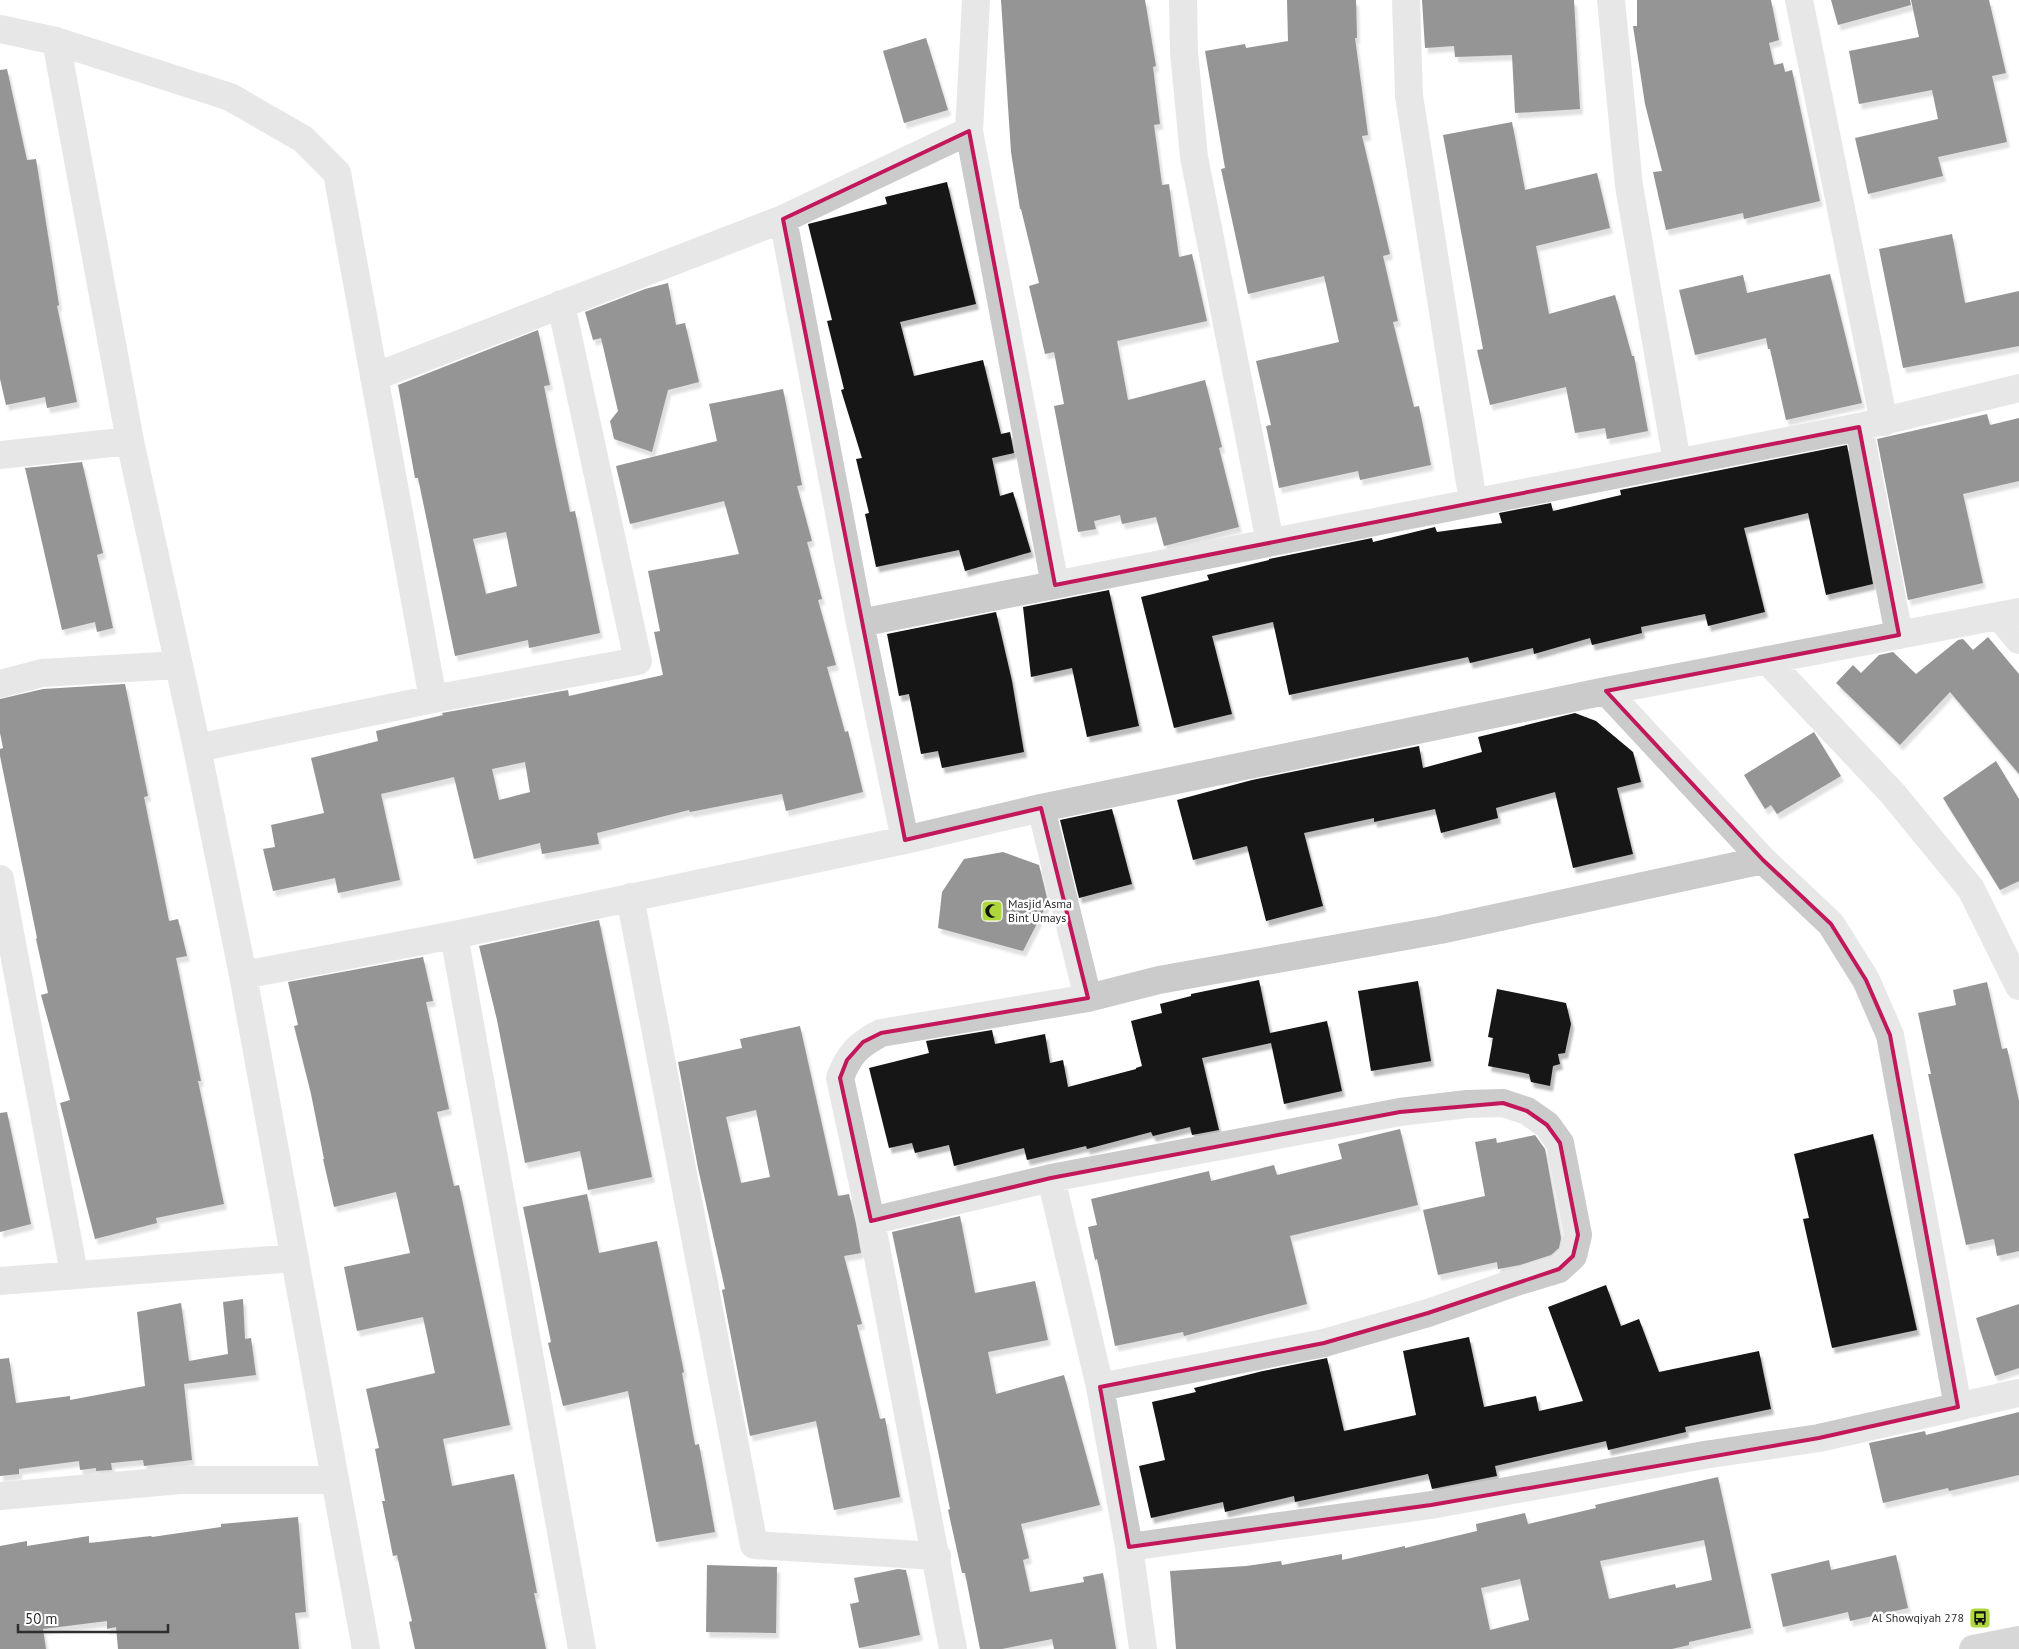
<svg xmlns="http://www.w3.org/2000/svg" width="2019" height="1649" viewBox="0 0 2019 1649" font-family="'PT Sans',sans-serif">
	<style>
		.building { fill: #151515; fill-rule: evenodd; filter: url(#shadow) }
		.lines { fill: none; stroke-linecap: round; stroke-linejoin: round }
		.minor { stroke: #cbcbcb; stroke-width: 28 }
		.major { stroke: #a6a6a6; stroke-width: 28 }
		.marked { fill: none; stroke: #c2185b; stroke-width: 4; stroke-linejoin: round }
		.labels { text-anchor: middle; stroke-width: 5; stroke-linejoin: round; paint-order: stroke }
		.poi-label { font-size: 12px; fill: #2e2e2e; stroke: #fff; text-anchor: start }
	</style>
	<defs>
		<filter id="shadow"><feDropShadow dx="3" dy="5.5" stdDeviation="1" flood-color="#0004"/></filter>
	</defs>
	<rect width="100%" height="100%" fill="#fff"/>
	<path class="building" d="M1001,0H1145L1156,66L1153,67L1160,124L1154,125L1162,185L1169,184L1179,257L1192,254L1207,321L1117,341L1128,400L1205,380L1222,447L1219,448L1239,527L1164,546L1156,517L1122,524L1120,515L1094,521L1096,529L1078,532L1054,406L1064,404L1054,352L1045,354L1029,286L1039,283L1021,209H1020L1011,152Z
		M1287,0H1356L1357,38H1355L1368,135L1362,136L1390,254L1383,256L1398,321L1393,322L1414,407L1419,406L1431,465L1360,480L1358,471L1279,488L1266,426L1271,425L1256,361L1339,342L1324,276L1248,294L1221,169L1225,168L1205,51L1245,44L1246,48L1288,41Z
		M1422,0H1574L1580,109L1515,113L1512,55L1455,57L1454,46L1425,48Z
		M1637,0H1771L1779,40L1769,43L1774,65L1783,63L1785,72L1792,70L1820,201L1744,219L1743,213L1666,230L1653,172L1662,171L1645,104L1633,26H1637Z
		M1831,0H1910L1911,5L1838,25Z
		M1911,0H1989L2006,73L1992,76L2007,142L1938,157L1943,176L1868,194L1855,138L1938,119L1932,90L1859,104L1849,51L1919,37Z
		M926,38L948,110L904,123L883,51Z
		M7,69L27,160L36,159L59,305L57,306L77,402L47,408L45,397L6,405L0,379V70Z
		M1512,122L1525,190L1597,173L1610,228L1536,246L1549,314L1615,295L1632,356H1634L1648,431L1607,439L1605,428L1575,433L1566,387L1490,405L1477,350L1483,349L1443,135Z
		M947,182L976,304L900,322L914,376L983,360L1001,434L1010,432L1014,453L992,458L1000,496L1013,492L1031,552L965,571L959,550L876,567L865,514L869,513L856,459L862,458L841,390L844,389L827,321L832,320L808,224L887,204L885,197Z
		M1952,234L1965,303L2019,291V346L1903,368L1879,249Z
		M1830,274L1862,403L1786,420L1770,349H1768L1766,338L1695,355L1679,290L1743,275L1747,293Z
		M668,283L676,325L685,323L699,382L668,390L652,452L614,439L610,421L618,411L601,338L593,340L585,312L645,289Z
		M538,330L550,385L544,386L556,446L570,512L575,511L600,633L529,648L528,640L455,656L418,478H415L398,385ZM506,532L517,586L486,594L473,539Z
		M783,389L802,485L797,486L812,541L807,542L822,599L818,600L836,665L827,667L845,732L848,731L863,792L786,811L782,794L690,812L689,810L597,833L599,844L542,854L540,843L474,859L454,777L381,794L400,880L338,893L335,878L273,891L263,849L275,847L271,825L324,813L311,758L378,741L376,731L443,715L442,713L568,690L569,696L663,675L654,632L660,631L648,571L739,554L724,501L630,524L616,466L717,441L709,404ZM525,762L530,792L499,800L492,769Z
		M1987,414L1990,425L2019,418V481L1963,494L1983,583L1908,600L1877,439Z
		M1847,445L1873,584L1826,595L1808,513L1744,528L1765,612L1708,626L1705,614L1641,627L1642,633L1592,645L1590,638L1534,654L1533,648L1470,663L1468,657L1289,695L1273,622L1212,636L1232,714L1174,728L1141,597L1209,580L1207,575L1269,560V559L1372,538L1373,542L1435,527L1437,532L1502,523L1499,513L1551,503L1553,511L1621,495L1620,490Z
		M82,462L103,553L97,555L113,628L97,632L95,622L62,630L25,468Z
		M1109,590L1139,726L1087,737L1072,668L1031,677L1023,607Z
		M996,612L1012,681L1024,752L942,768L938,751L921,754L909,694L899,696L887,634Z
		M1988,637L2019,674V774L1950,692L1900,745L1836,683L1853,665L1861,673L1879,655L1893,652L1916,674L1958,640L1963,639L1973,650Z
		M125,684L148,796L144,797L169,921L178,919L187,956L176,958L201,1081H198L224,1204L156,1218L157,1223L95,1239L60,1103L70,1100L41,995L48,993L36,939L37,938L0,756V749L3,748L0,733V699L43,689Z
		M1575,713L1596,721L1633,752L1641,782L1617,788L1633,854L1573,868L1555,792L1496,808L1498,818L1441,833L1435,809L1374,822V818L1304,833L1323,906L1266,921L1247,846L1193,860L1177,800L1252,780L1419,746L1423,768L1482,752L1478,737Z
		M1814,732L1841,776L1777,814L1771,805L1765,809L1744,775Z
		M1996,761L2019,799V881L2000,890L1943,798Z
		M1112,809L1132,884L1079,898L1060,820Z
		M1003,852L1039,865L1048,902L1023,951L938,928L942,892L964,859Z
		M599,920L652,1177L588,1190L580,1151L525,1163L497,1020L479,946Z
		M423,957L433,1001L426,1002L449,1109L437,1112L454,1186L459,1185L510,1425L443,1439L452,1486L514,1474L537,1593H534L546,1649H415L409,1622L412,1621L397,1555L393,1556L382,1501H385L375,1449L379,1448L366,1389L435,1373L423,1317L357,1331L344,1267L410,1253L396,1192L334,1207L323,1159H324L311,1094L294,1026L298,1025L288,982Z
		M1259,980L1270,1033L1327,1021L1342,1091L1284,1104L1271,1043L1202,1058L1219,1130L1192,1135L1190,1127L1153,1136L1151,1132L1087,1149L1086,1146L1027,1160L1024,1148L954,1166L949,1145L915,1153L912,1143L889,1148L869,1068L929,1053L926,1041L992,1030L995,1044L1045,1034L1050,1063L1063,1060L1068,1087L1136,1069V1068L1142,1066L1131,1021L1162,1013L1160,1004L1191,996V994Z
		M1418,981L1431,1061L1371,1071L1358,991Z
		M1987,982L2002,1049L2007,1048L2019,1101V1251L1997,1256L1994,1239L1966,1245L1928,1074H1931L1918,1013L1956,1005L1953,990Z
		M1497,989L1566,1003L1571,1024L1565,1053L1558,1054L1560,1064L1553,1066L1550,1086L1531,1082L1529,1074L1488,1066L1493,1038L1488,1037Z
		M800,1026L838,1196L849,1194L856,1224L861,1253L844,1256L862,1324L857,1325L880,1419L885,1418L900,1497L834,1510L816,1421L750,1436L722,1290L725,1289L698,1168L678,1062L742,1048L740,1039ZM756,1110L770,1177L741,1183L726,1117Z
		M7,1112L31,1224L0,1232V1113Z
		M1400,1129L1418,1205L1290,1236L1307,1304L1184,1336L1183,1332L1115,1346L1097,1259L1095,1260L1088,1227L1097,1225L1091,1199L1209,1171L1211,1181L1274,1165L1277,1175L1342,1159L1338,1144Z
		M1873,1134L1917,1330L1832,1348L1803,1219L1809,1218L1794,1154Z
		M1535,1135L1545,1149L1561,1238L1559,1248L1551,1255L1520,1265L1498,1269L1497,1262L1438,1275L1423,1210L1485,1196L1475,1142L1496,1138L1497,1143Z
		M587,1194L599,1253L657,1241L684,1372L682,1373L695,1445L699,1444L715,1532L656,1542L628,1391L563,1406L548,1343L551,1342L523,1207Z
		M960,1216L975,1293L1035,1281L1048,1340L988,1352L996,1394L1064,1375L1100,1505L1021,1524L1029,1558L1023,1560L1030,1592L1084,1582L1083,1577L1103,1573L1116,1649H1054L1052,1639L1002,1649H980L965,1573H962L948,1510L950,1509L892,1232Z
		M1606,1285L1621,1326L1639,1319L1659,1372L1759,1351L1771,1409L1685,1427L1686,1432L1608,1450L1606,1441L1495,1466L1497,1476L1432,1489L1428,1474L1295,1502L1294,1496L1225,1512L1223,1502L1151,1518L1139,1466L1165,1460L1152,1402L1196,1392L1194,1388L1263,1371L1327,1358L1344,1431L1416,1415L1403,1351L1469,1337L1484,1407L1536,1396L1539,1411L1583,1401L1548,1307Z
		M243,1299L245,1339L251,1338L256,1375L184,1384L192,1460L144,1466L143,1460L111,1463L112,1470L96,1471V1468L80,1470L79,1461L19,1469V1474L0,1476V1359L9,1358L16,1403L70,1396V1400L145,1386L137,1312L181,1303L189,1361L228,1354L223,1302Z
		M2019,1304V1368L1995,1376L1976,1318Z
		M2019,1412V1475L1949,1491L1948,1488L1883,1503L1869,1443L1925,1431L1926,1435Z
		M1718,1477L1751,1628L1689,1642V1645L1672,1649H1176L1170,1571L1246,1566L1281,1561L1282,1565L1342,1554V1560L1405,1546V1548L1477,1531L1476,1524L1525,1513L1528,1524L1596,1508L1595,1505ZM1704,1540L1712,1580L1676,1588L1675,1584L1609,1599L1600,1561ZM1520,1579L1529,1620L1490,1630L1481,1588Z
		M298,1517L306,1612L295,1613L299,1649H118L116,1627L107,1629V1621L43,1629L46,1649H0V1546L27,1541V1546L89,1536V1543L151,1536L152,1537L221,1527V1524Z
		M1896,1555L1908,1608L1850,1621L1848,1612L1783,1627L1771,1574L1829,1560L1831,1570Z
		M707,1565L777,1567L776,1633L706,1632Z
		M898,1569L906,1570L920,1635L859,1648L850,1604L859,1602L854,1578Z"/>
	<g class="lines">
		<path class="minor" d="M976,0L969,131L1055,585
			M1183,0L1184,52L1194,157L1270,542
			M1406,0L1409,96L1473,502
			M1611,0L1629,186L1677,462
			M1799,0L1884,422
			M0,29L56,41L230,97L303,139L337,173L433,699
			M56,41L130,441L197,748L243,975L366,1649
			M783,219L860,623L905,840
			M374,377L783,219L969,131
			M1859,427L1899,635
			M0,455L130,441
			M1999,616L2019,640
			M860,623L1859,427L2019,388
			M1767,660L1893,794L1971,889L2019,986
			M0,684L42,673L178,665
			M1606,691L1763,860L1831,924L1866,980L1890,1035L1958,1407
			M197,748L433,699L638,661L561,304
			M1041,808L1088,998
			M0,879L74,1273
			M630,897L754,1545L937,1556
			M454,935L582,1649
			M243,975L454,935L905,840L1041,808L1606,691L2019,612
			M1051,1178L1100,1387L1129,1547L1143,1649
			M871,1221L1051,1178L1400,1112L1467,1104L1503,1103L1527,1111L1547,1125L1560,1143L1578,1235L1573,1256L1559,1269L1516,1282L1428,1313L1324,1343L1100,1387
			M0,1281L295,1258
			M0,1496L181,1480H335
			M1129,1547L1431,1505L1704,1455L1819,1438L2019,1393
			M953,1649L871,1221L840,1078C849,1054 858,1045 881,1033L1088,998L1159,980L1440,930L1763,860"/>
		<path class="major" d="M1973,1649L2019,1640"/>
	</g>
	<path d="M0 0H2019V1649H0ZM969,131L1055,585L1859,427L1899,635L1606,691L1763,860L1831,924L1866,980L1890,1035L1958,1407L1819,1438L1431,1505L1129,1547L1100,1387L1324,1343L1428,1313L1559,1269L1573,1256L1578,1235L1560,1143L1547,1125L1527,1111L1503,1103L1400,1112L1051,1178L871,1221L840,1078L847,1060L863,1042L881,1033L1088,998L1041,808L905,840L783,219Z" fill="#fff" fill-opacity=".55" fill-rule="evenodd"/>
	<path class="marked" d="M969,131L1055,585L1859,427L1899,635L1606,691L1763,860L1831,924L1866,980L1890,1035L1958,1407L1819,1438L1431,1505L1129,1547L1100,1387L1324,1343L1428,1313L1559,1269L1573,1256L1578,1235L1560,1143L1547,1125L1527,1111L1503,1103L1400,1112L1051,1178L871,1221L840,1078L847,1060L863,1042L881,1033L1088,998L1041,808L905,840L783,219Z"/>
	<defs>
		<g id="mosque-square" transform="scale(1.125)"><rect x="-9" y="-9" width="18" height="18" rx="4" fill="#aed73d" stroke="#fff"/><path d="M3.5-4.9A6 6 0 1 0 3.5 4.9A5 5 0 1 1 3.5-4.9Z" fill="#111"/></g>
		<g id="bus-square" transform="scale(1.125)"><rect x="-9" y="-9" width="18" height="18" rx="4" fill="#aed73d" stroke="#fff"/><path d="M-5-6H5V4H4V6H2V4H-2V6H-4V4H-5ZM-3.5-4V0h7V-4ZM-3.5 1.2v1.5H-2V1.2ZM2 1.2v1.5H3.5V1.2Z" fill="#111"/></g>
	</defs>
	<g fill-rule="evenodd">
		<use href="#mosque-square" x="992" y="911"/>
		<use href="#bus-square" x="1980" y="1618"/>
	</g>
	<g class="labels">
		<g class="poi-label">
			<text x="1008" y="908">Masjid Asma<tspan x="1008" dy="14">Bint Umays</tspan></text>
			<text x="1964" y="1622" text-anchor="end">Al Showqiyah 278</text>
		</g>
	</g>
	<path d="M18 1624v8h150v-8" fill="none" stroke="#2e2e2e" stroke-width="2.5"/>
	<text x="25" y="1624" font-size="15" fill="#2e2e2e" stroke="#ffffff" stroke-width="4" paint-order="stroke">50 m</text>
</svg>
